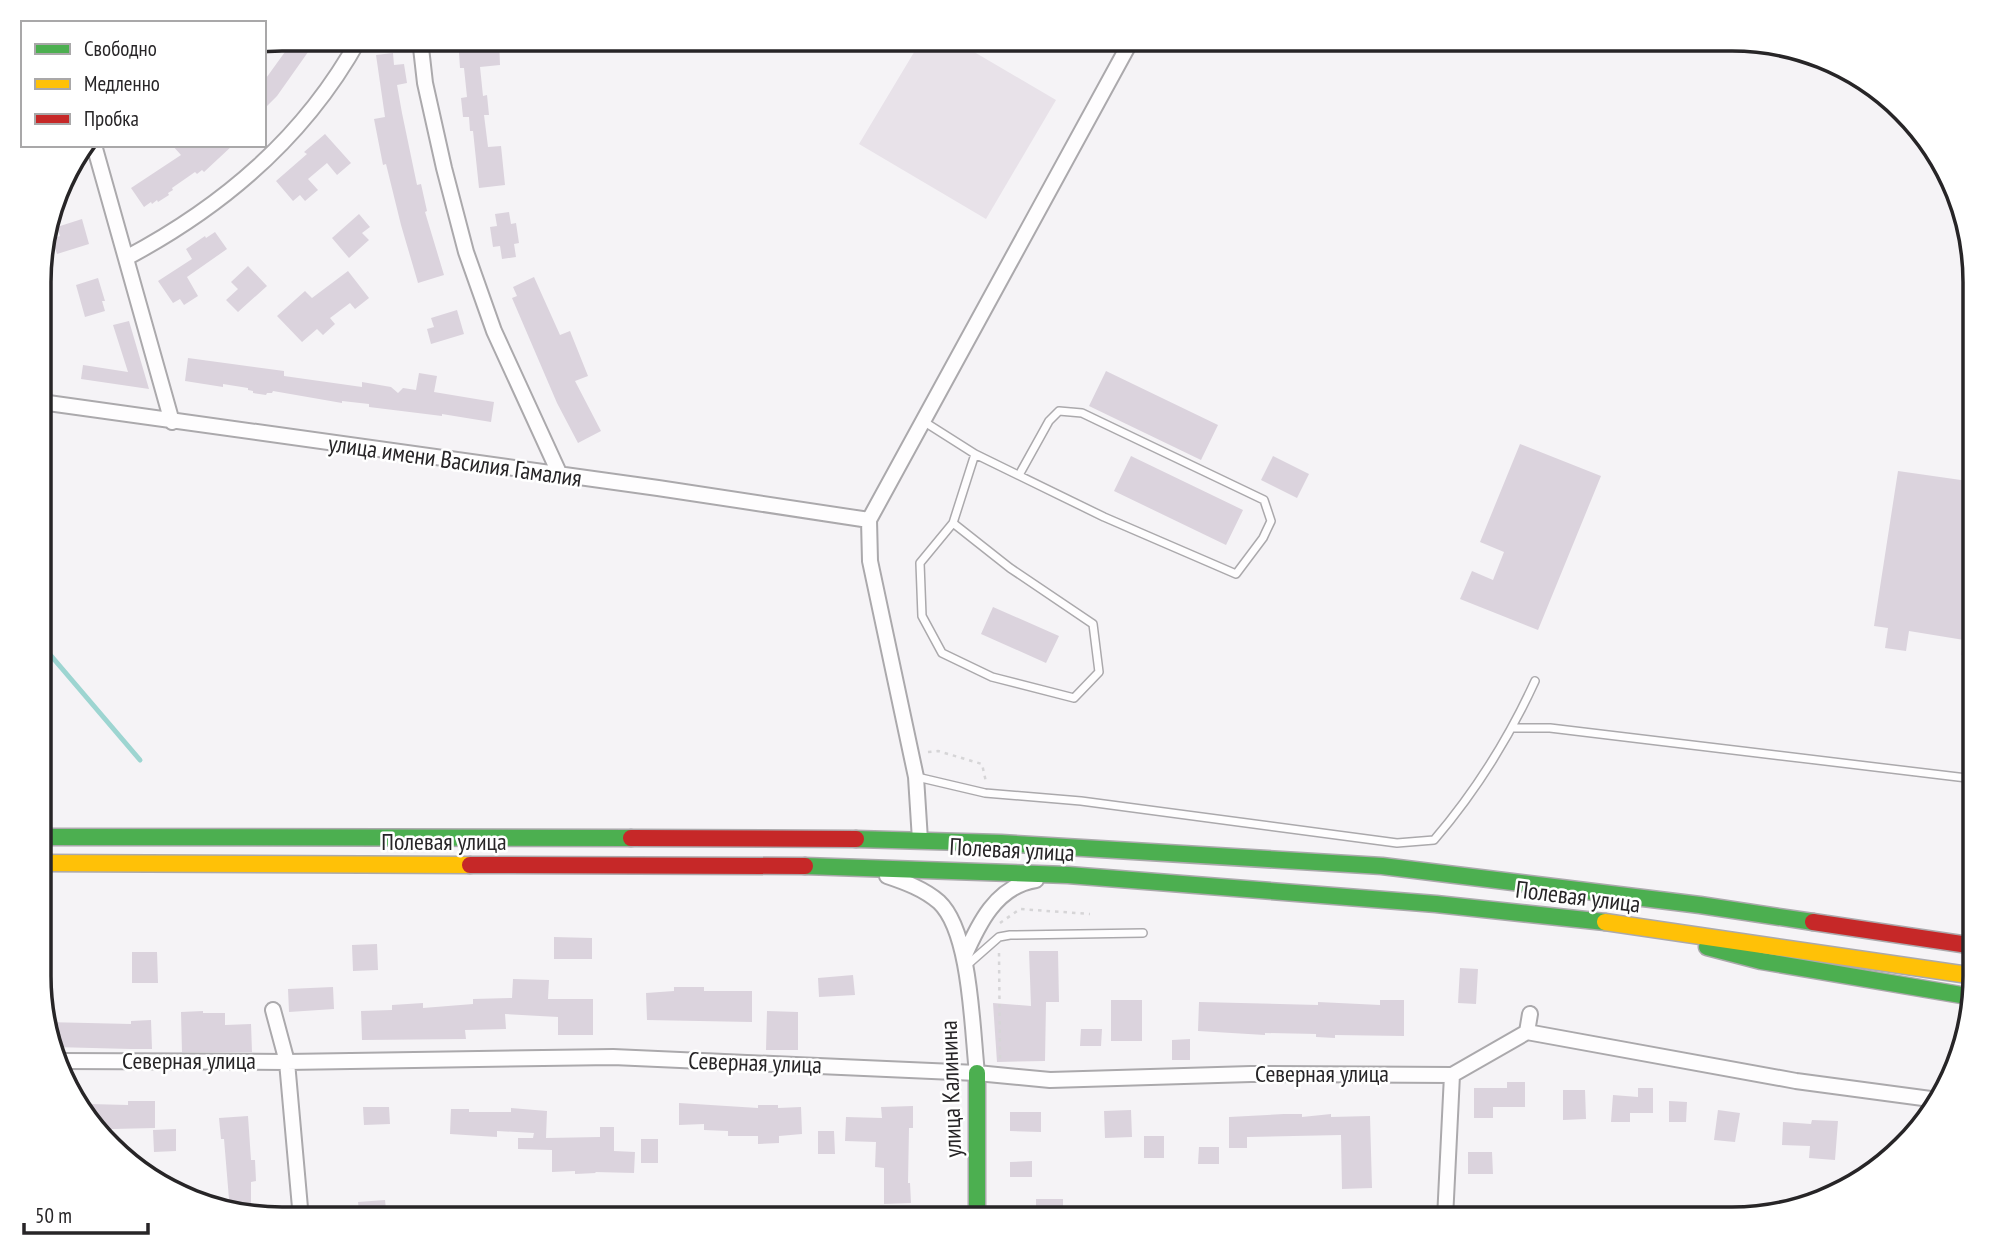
<svg xmlns="http://www.w3.org/2000/svg" width="2014" height="1258" viewBox="0 0 2014 1258" font-family="'PT Sans Narrow',sans-serif">
	<style>
		.built { fill: #e8e2e9 }
		.lines { fill: none; stroke-linecap: round; stroke-linejoin: round }
		.stream { stroke: #9dd5d1; stroke-width: 5 }
		.building { fill: #dbd3dd }
		.lane-casing { stroke: #aba9ac; stroke-width: 10 }
		.street-casing { stroke: #aba9ac; stroke-width: 18 }
		.fast-casing { stroke: #aba9ac; stroke-width: 19 }
		.slow-casing { stroke: #aba9ac; stroke-width: 19 }
		.jam-casing { stroke: #aba9ac; stroke-width: 19 }
		.path { stroke: #d6d5d7; stroke-width: 2.5; stroke-dasharray: 3.5 5; stroke-linecap: butt }
		.lane { stroke: #fefdfe; stroke-width: 7 }
		.street { stroke: #fefdfe; stroke-width: 14 }
		.fast { stroke: #4caf50; stroke-width: 16 }
		.slow { stroke: #ffc107; stroke-width: 16 }
		.jam { stroke: #c62828; stroke-width: 16 }
		.labels { text-anchor: middle; stroke-width: 5; stroke-linejoin: round; paint-order: stroke }
		.street-label { font-size: 24px; fill: #272527; stroke: #fff }
		.rim { fill: none; stroke: #272527; stroke-width: 3.5 }
	</style>
	<rect width="100%" height="100%" fill="#f5f3f6"/>
	<path class="built" d="M922,39H952L1056,100L986,219L859,144Z"/>
	<g class="lines">
		<path class="stream" d="M41,644L140,760"/>
	</g>
	<path class="building" d="M295,38H304L313,45L277,96L264,109V81Z
		M458,38H499L500,65L480,67L483,96L487,95L489,115H484L488,147L501,146L505,185L479,188L473,131H470L469,117H463L461,98L467,97L464,68H460Z
		M393,53L394,65L404,64L407,83L397,85L402,113L417,185L421,184L427,211L425,212L444,275L418,283L401,225L386,164L383,165L374,119L385,117L376,55Z
		M325,134L351,163L337,175L327,163L308,179L318,190L305,201L300,195L293,201L276,181L307,154L304,152Z
		M172,145H233L204,172L202,170L197,174L195,172L172,188L173,190L168,193L169,195L158,202L157,200L152,204L151,202L144,207L131,188L181,155Z
		M509,212L511,224L516,223L519,243L514,244L516,257L502,259L500,246L493,247L490,227L497,226L495,214Z
		M359,214L370,227L362,233L369,240L349,258L332,238Z
		M82,219L89,244L57,254L52,239L60,236L57,227Z
		M215,232L227,249L187,277L198,296L184,305L180,299L173,303L158,281L192,259L186,249L205,236L206,238Z
		M248,266L267,286L238,312L226,300L238,289L231,282Z
		M348,271L369,298L355,309L350,303L330,318L335,324L323,335L317,329L302,342L277,316L305,291L312,298Z
		M534,277L560,335L570,331L588,376L575,381L601,431L578,443L557,403L512,298L517,296L513,287Z
		M98,278L105,301H102L105,311L85,317L76,285Z
		M457,310L464,334L431,344L427,329L434,327L431,318Z
		M129,321L149,389L81,379L83,365L128,372L113,325Z
		M188,358L284,371V376L362,387V382L391,387L398,393L403,388L416,390L419,373L437,376L434,392L494,402L491,422L442,414V416L369,407V404L342,401V403L273,391L272,393H267L266,395L253,393V391L248,390V388L223,384V387L185,381Z
		M1106,371L1218,425L1201,460L1089,406Z
		M1520,444L1601,476L1538,630L1460,599L1472,571L1493,580L1504,552L1480,542Z
		M1131,456L1243,510L1226,545L1114,491Z
		M1273,456L1309,474L1297,498L1261,480Z
		M1898,471L1975,482V657L1961,655L1964,640L1909,631L1906,651L1885,648L1888,628L1874,626Z
		M993,607L1059,636L1046,663L981,634Z
		M554,937L592,938V959H554Z
		M377,944L378,970L353,971L352,945Z
		M1029,951H1058L1059,1002H1046L1045,1061L997,1062L993,1003L1031,1006Z
		M132,952H157L158,983H132Z
		M1460,968L1478,969L1476,1004L1458,1003Z
		M853,975L855,995L819,997L818,978Z
		M513,979L549,980L548,999H593V1035H558V1017L505,1014L506,1029L465,1030L466,1039L362,1040L361,1011L392,1010V1005L423,1003V1008L473,1004V999L512,998Z
		M333,987L334,1009L289,1012L288,989Z
		M674,987H704V991H752V1022L647,1020L646,993L674,991Z
		M1111,1000H1142V1041H1111Z
		M1380,1000H1404V1036L1335,1035V1038L1316,1037V1034L1265,1033V1035L1198,1031L1199,1002L1318,1005V1002L1380,1005Z
		M203,1011V1013H225V1025L251,1024L252,1052H182L181,1012Z
		M767,1011L798,1012V1050H766Z
		M151,1020L152,1049H131L54,1047L45,1022L131,1024V1021Z
		M1081,1029H1102L1101,1046H1080Z
		M1190,1039V1060H1172V1040Z
		M1507,1082H1525V1107H1493V1118H1474V1088H1507Z
		M1638,1088H1653V1113H1630V1122H1611L1613,1095L1638,1097Z
		M1563,1090H1585L1586,1119L1563,1120Z
		M128,1101H155V1128L112,1129V1141L89,1117V1104L128,1105Z
		M1669,1101L1687,1102L1686,1122H1669Z
		M679,1103L758,1108V1105H778V1108L801,1107L802,1134L779,1136V1143L758,1144V1136H728V1131L704,1130V1124L679,1125Z
		M913,1106V1128H909L908,1183H910L911,1203L884,1204V1168L875,1167L876,1142L845,1141L846,1117L882,1118L881,1107Z
		M363,1107H389L390,1124L364,1125Z
		M511,1108L547,1111L546,1138L600,1137V1127H614V1151L635,1152L634,1173L595,1172L596,1173L575,1174V1171L552,1172V1150L518,1149V1138H533L534,1133L497,1131V1137L450,1134L451,1109H469V1112H511Z
		M1131,1110L1132,1137L1105,1138L1104,1111Z
		M1718,1110L1740,1113L1735,1142L1714,1140Z
		M1010,1112H1041V1132L1010,1131Z
		M1284,1114H1302V1117L1331,1114V1117L1370,1116L1372,1188L1342,1189L1341,1135L1247,1137V1148H1229V1117Z
		M248,1116L251,1160H255L256,1181L251,1182V1215L227,1212L226,1199H229L224,1139H221L219,1118Z
		M1812,1120L1838,1121L1835,1160L1809,1158L1810,1146L1782,1145L1783,1122L1811,1124Z
		M176,1129V1151L154,1152L153,1130Z
		M818,1131H834L835,1154H818Z
		M1144,1136H1164V1158H1144Z
		M641,1139H658V1163H641Z
		M1199,1147H1219V1164H1198Z
		M1468,1152H1492L1493,1174H1468Z
		M1032,1161V1177H1010V1162Z
		M1036,1199H1063V1219H1036Z
		M385,1200L387,1218L360,1219L358,1202Z"/>
	<g class="lines">
		<g class="lane-casing">
			<path id="lane" d="M923,421L975,454L953,523L920,563L922,616L942,653L992,677L1074,698L1099,672L1093,624L1010,568L953,523
				M975,454L1104,517L1236,574L1263,538L1271,521L1264,500L1082,413L1059,411L1049,421L1019,475
				M1513,728H1550L1975,779
				M917,777L985,793L1081,801L1397,843L1434,840C1476,791 1508,740 1535,681
				M1975,815L1971,829H1975
				M966,966L999,937L1010,935L1143,933"/>
		</g>
		<g class="street-casing">
			<path id="street" d="M420,39L425,83L444,168L466,252L494,331L560,475
				M94,145L172,422
				M126,258C224,206 305,137 359,39
				M41,402L658,488L869,520
				M920,840L916,777L870,561L869,520L1132,39
				M887,876C905,882 924,889 939,902C971,932 972,1030 977,1073
				M964,957C978,925 996,886 1036,880
				M273,1010L287,1062L301,1219
				M1527,1032L1796,1081L1938,1100
				M59,1061L287,1062L613,1057L977,1073L1050,1080L1251,1074L1452,1075
				M1452,1075L1527,1032L1530,1014
				M1445,1219L1452,1075"/>
		</g>
		<g class="fast-casing">
			<path id="fast" d="M41,837L631,838
				M856,839L1001,843L1382,866L1700,905L1813,922
				M805,866L1068,875L1436,904L1605,922
				M1707,947L1761,961L1973,997
				M977,1073V1219"/>
		</g>
		<g class="slow-casing">
			<path id="slow" d="M41,863L470,865
				M1605,922L1975,976"/>
		</g>
		<g class="jam-casing">
			<path id="jam" d="M631,838L856,839
				M470,865L805,866
				M1813,922L1975,946"/>
		</g>
		<path class="path" d="M928,752L938,751L982,764L986,782
			M1000,923L1020,909L1090,914
			M999,953L1000,1059"/>
		<use href="#lane" class="lane"/>
		<use href="#street" class="street"/>
		<use href="#fast" class="fast"/>
		<use href="#slow" class="slow"/>
		<use href="#jam" class="jam"/>
	</g>
	<g class="labels">
		<g class="street-label">
			<text transform="translate(455 461) rotate(8)" y="8">улица имени Василия Гамалия</text>
			<text x="444" y="850">Полевая улица</text>
			<text transform="translate(1012 850) rotate(3)" y="8">Полевая улица</text>
			<text transform="translate(1578 897) rotate(7)" y="8">Полевая улица</text>
			<text x="189" y="1069">Северная улица</text>
			<text transform="translate(755 1063) rotate(2)" y="8">Северная улица</text>
			<text x="1322" y="1082">Северная улица</text>
			<text transform="translate(951 1089) rotate(-92)" y="8">улица Калинина</text>
		</g>
	</g>
	<path d="M0 0H2014V1258H0ZM282 51H1732A231 231 0 0 1 1963 282V976A231 231 0 0 1 1732 1207H282A231 231 0 0 1 51 976V282A231 231 0 0 1 282 51Z" fill="#fff" fill-rule="evenodd"/>
	<path class="rim" d="M282 51H1732A231 231 0 0 1 1963 282V976A231 231 0 0 1 1732 1207H282A231 231 0 0 1 51 976V282A231 231 0 0 1 282 51Z"/>
	<rect x="21" y="21" width="245" height="126" fill="#ffffff" stroke="#a9a8a9" stroke-width="2"/>
	<rect x="35" y="44" width="35" height="10" fill="#4caf50" stroke="#a9a8a9" stroke-width="2"/>
	<text x="84" y="56" font-size="21" fill="#272527">Свободно</text>
	<rect x="35" y="79" width="35" height="10" fill="#ffc107" stroke="#a9a8a9" stroke-width="2"/>
	<text x="84" y="91" font-size="21" fill="#272527">Медленно</text>
	<rect x="35" y="114" width="35" height="10" fill="#c62828" stroke="#a9a8a9" stroke-width="2"/>
	<text x="84" y="126" font-size="21" fill="#272527">Пробка</text>
	<path d="M24 1223v10h124v-10" fill="none" stroke="#272527" stroke-width="3.5"/>
	<text x="35" y="1223" font-size="21" fill="#272527" stroke="#ffffff" stroke-width="5" paint-order="stroke">50 m</text>
</svg>
